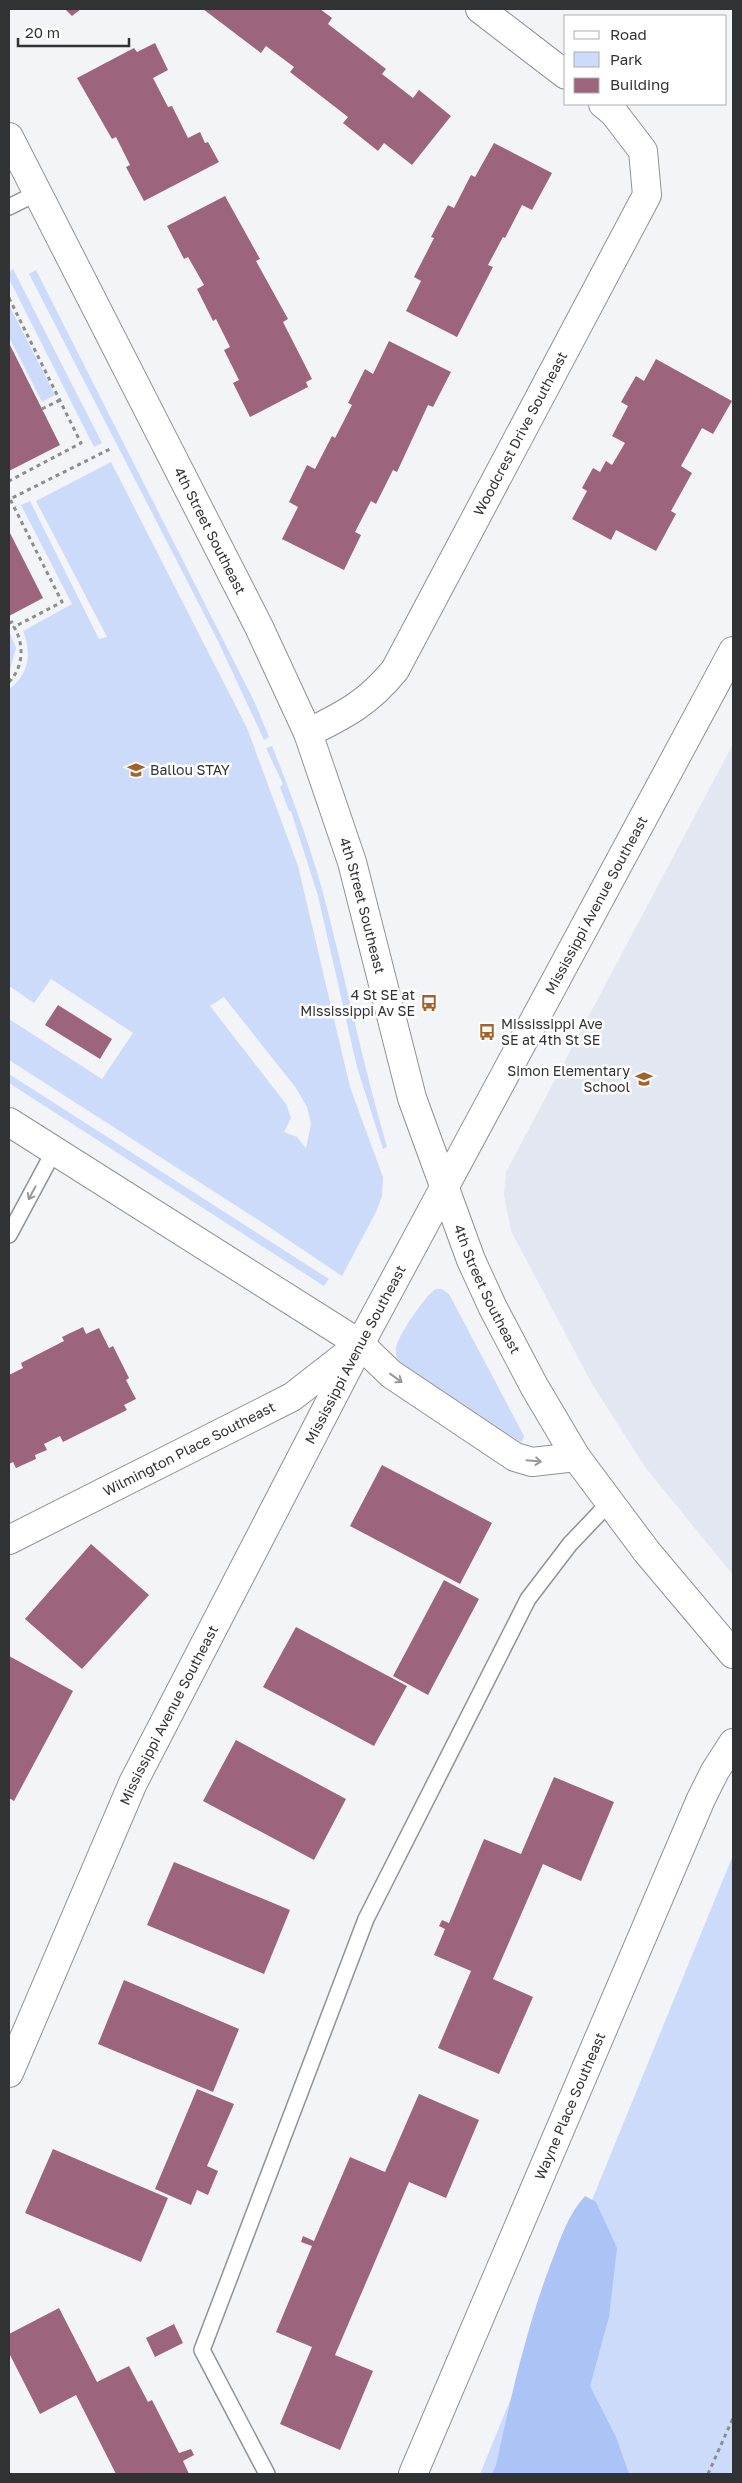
<svg xmlns="http://www.w3.org/2000/svg" width="742" height="2483" viewBox="0 0 742 2483" font-family="'Golos Text',sans-serif">
	<style>
		.built { fill: #e3e7f1 }
		.green { fill: #cddbfa; fill-rule: evenodd }
		.forest { fill: #acc3f6 }
		.building { fill: #9c657d }
		.lines { fill: none; stroke-linecap: round; stroke-linejoin: round }
		.lane-casing { stroke: #919295; stroke-width: 18 }
		.street-casing { stroke: #919295; stroke-width: 30 }
		.secondary-casing { stroke: #919295; stroke-width: 30 }
		.path { stroke: #8c8d8f; stroke-width: 3; stroke-dasharray: 4 4; stroke-linecap: butt }
		.lane { stroke: #fff; stroke-width: 15 }
		.street { stroke: #fff; stroke-width: 28 }
		.secondary { stroke: #fff; stroke-width: 28 }
		.oneway { stroke: #989899 }
		.labels { text-anchor: middle; stroke-width: 5; stroke-linejoin: round; paint-order: stroke }
		.street-label { font-size: 14px; fill: #313233; stroke: #fff }
		.poi-label { font-size: 14px; fill: #313233; stroke: #fff; text-anchor: start }
	</style>
	<rect width="100%" height="100%" fill="#f3f4f7"/>
	<path class="built" d="M733,744V1575L645,1467L591,1382L511,1231L504,1195L506,1172Z"/>
	<path class="green" d="M13,269L102,443L94,447L9,279V272Z
		M36,270L255,703L269,737L264,740L218,641L29,274Z
		M9,305L55,395L42,402L9,337Z
		M111,462L247,728L298,866L350,1087L383,1177L382,1196L376,1212L342,1276L263,1223L9,1060V1019L102,1079L133,1033L51,979L34,1003L9,986V689C29,675 32,653 23,631L72,604L21,505L30,501L99,639L107,637L36,501ZM224,997L296,1088L307,1107L311,1124L306,1148L297,1137L284,1132L291,1118L286,1104L210,1006Z
		M9,631L16,648L9,674Z
		M272,746C291,793 308,840 322,889C345,975 362,1062 387,1147L383,1149L357,1067L318,896L291,811H289L280,787L283,784L266,748Z
		M9,1074L329,1279L324,1286L9,1083Z
		M436,1289H442L449,1294L524,1436L522,1442L519,1441L403,1365C397,1360 395,1355 396,1348C397,1337 426,1294 436,1289Z
		M733,1855V2474H480Z"/>
	<path class="forest" d="M585,2196L596,2202L617,2248L609,2317L590,2386L616,2437L629,2474H492L496,2465C511,2397 526,2329 551,2263C561,2238 567,2216 585,2196Z"/>
	<path class="building" d="M65,9H81L72,16Z
		M203,9H320L332,18L328,24L386,69L382,74L413,98L419,90L451,116L412,165L384,143L378,151L343,123L348,117L290,72L294,67L266,46L261,53Z
		M155,43L168,70L153,78L168,107L172,106L188,138L200,132L205,143L208,142L219,162L144,201L126,167L130,165L116,137L112,139L77,78L134,48L137,52Z
		M494,143L552,173L532,210L522,205L505,238L503,237L488,265L493,267L457,337L406,311L421,281L414,277L434,238L431,237L448,205L454,208L471,175L475,177Z
		M225,196L260,259L256,261L288,319L283,322L312,379L306,382L308,387L250,417L233,383L239,380L224,350L230,347L216,319L213,321L197,289L204,285L188,257L184,259L167,226Z
		M389,341L451,372L433,407L428,405L397,472L393,470L376,504L371,501L355,532L361,535L344,570L282,539L298,507L289,502L307,465L315,469L332,436L335,438L352,405L348,403L365,369L373,374Z
		M9,343L60,445L9,471Z
		M656,359L732,401L713,434L702,428L681,466L692,473L671,511L676,514L656,551L616,530L611,540L572,519L587,491L582,488L593,468L600,472L606,461L612,465L625,443L612,436L628,406L621,402L636,376L644,381Z
		M9,531L43,598L9,616Z
		M58,1005L112,1039L100,1059L45,1025Z
		M83,1327L86,1334L99,1328L109,1348L113,1346L129,1378L126,1380L136,1399L124,1405L127,1410L63,1442L60,1436L44,1444L47,1450L35,1455L36,1459L16,1468L13,1462L9,1464V1375L23,1368L21,1363L64,1341L62,1337Z
		M382,1465L492,1523L460,1584L350,1526Z
		M91,1544L149,1595L82,1669L25,1619Z
		M444,1580L479,1599L428,1695L393,1676Z
		M296,1627L407,1686L374,1746L263,1687Z
		M9,1656L73,1691L14,1801L9,1798Z
		M236,1740L346,1799L314,1860L203,1801Z
		M554,1777L614,1802L581,1881L543,1864L493,1979L533,1997L499,2074L438,2048L471,1971L434,1955L445,1929L439,1926L442,1920L449,1923L484,1839L521,1854Z
		M174,1862L290,1910L264,1974L147,1925Z
		M124,1980L239,2029L213,2092L98,2044Z
		M197,2089L234,2104L207,2166L218,2171L208,2195L197,2190L191,2205L155,2189Z
		M419,2094L479,2120L446,2198L409,2182L335,2355L373,2371L340,2450L280,2424L312,2347L276,2332L312,2246L301,2242L303,2236L314,2241L350,2157L385,2172Z
		M53,2149L168,2198L141,2262L25,2213Z
		M59,2308L97,2382L129,2366L148,2402L152,2400L179,2453L191,2449L194,2455L183,2461L189,2474H116L76,2395L40,2414L9,2353V2334Z
		M174,2324L183,2343L155,2357L146,2338Z"/>
	<g class="lines">
		<g class="lane-casing">
			<path id="lane" d="M9,207L37,193
				M9,1235L54,1151
				M267,2474L202,2350L366,1919L528,1599L570,1544L610,1502"/>
		</g>
		<g class="street-casing">
			<g id="street">
				<path d="M480,9L566,75"/>
				<path id="s1" d="M308,733C346,714 368,703 395,670L647,195L643,151L614,113L603,104"/>
				<path d="M9,1122L360,1344L292,1397L9,1540"/>
				<path id="s2" d="M413,2474L701,1799L715,1771L733,1743"/>
			</g>
		</g>
		<g class="secondary-casing">
			<g id="secondary">
				<path id="s3" d="M9,137L259,627L308,733L352,862L412,1098L471,1260L493,1308L534,1386L576,1457L647,1552L733,1654"/>
				<path d="M360,1344L391,1374L515,1457L532,1462L576,1457"/>
				<path id="s4" d="M9,2073L133,1783L360,1344L733,651"/>
			</g>
		</g>
		<path class="path" d="M9,298L81,443L9,481
			M42,409L60,400
			M9,623L12,622L14,627
			M9,682C23,668 25,645 14,627L62,602L10,499L110,449
			M708,2474L733,2418"/>
		<use href="#lane" class="lane"/>
		<use href="#street" class="street"/>
		<use href="#secondary" class="secondary"/>
	</g>
	<defs><path id="oneway-shaft" d="M-6 0H5M1.5-3L5.5 0L1.5 3" fill="none" stroke-width="1.6" stroke-linecap="round" stroke-linejoin="round" transform="scale(1.25)"/></defs>
	<g class="oneway">
		<use href="#oneway-shaft" transform="translate(32 1193) rotate(118)"/>
		<use href="#oneway-shaft" transform="translate(396 1378) rotate(36)"/>
		<use href="#oneway-shaft" transform="translate(534 1461) rotate(5)"/>
	</g>
	<defs>
		<g id="school-bare" transform="scale(1.35)"><path d="M0-5L7-2L0 1L-7-2ZM-4 1L0 2.5L4 1V4Q0 6-4 4Z" fill="#a16328" stroke="#fff" stroke-width="2.5" paint-order="stroke"/></g>
		<g id="bus-bare" transform="scale(1.35)"><path d="M-5-6H5V4H4V6H2V4H-2V6H-4V4H-5ZM-3.5-4V0h7V-4ZM-3.5 1.2v1.5H-2V1.2ZM2 1.2v1.5H3.5V1.2Z" fill="#a16328" stroke="#fff" stroke-width="2.5" paint-order="stroke"/></g>
	</defs>
	<g fill-rule="evenodd">
		<use href="#school-bare" x="136" y="770"/>
		<use href="#bus-bare" x="429" y="1003"/>
		<use href="#bus-bare" x="487" y="1032"/>
		<use href="#school-bare" x="644" y="1079"/>
	</g>
	<g class="labels">
		<g class="street-label">
			<text dy="5" stroke="none"><textPath href="#s1" startOffset="376">Woodcrest Drive Southeast</textPath></text>
			<text dy="5" stroke="none"><textPath href="#s3" startOffset="442">4th Street Southeast</textPath></text>
			<text dy="5" stroke="none"><textPath href="#s3" startOffset="848">4th Street Southeast</textPath></text>
			<text dy="5" stroke="none"><textPath href="#s4" startOffset="1308">Mississippi Avenue Southeast</textPath></text>
			<text dy="5" stroke="none"><textPath href="#s3" startOffset="1252">4th Street Southeast</textPath></text>
			<text dy="5" stroke="none"><textPath href="#s4" startOffset="798">Mississippi Avenue Southeast</textPath></text>
			<text transform="translate(189 1449) rotate(-27)" y="5">Wilmington Place Southeast</text>
			<text dy="5" stroke="none"><textPath href="#s4" startOffset="392">Mississippi Avenue Southeast</textPath></text>
			<text dy="5" stroke="none"><textPath href="#s2" startOffset="400">Wayne Place Southeast</textPath></text>
		</g>
		<g class="poi-label">
			<text x="150" y="775">Ballou STAY</text>
			<text x="415" y="1000" text-anchor="end">4 St SE at<tspan x="415" dy="16">Mississippi Av SE</tspan></text>
			<text x="501" y="1029">Mississippi Ave<tspan x="501" dy="16">SE at 4th St SE</tspan></text>
			<text x="630" y="1076" text-anchor="end">Simon Elementary<tspan x="630" dy="16">School</tspan></text>
		</g>
	</g>
	<rect width="742" height="2483" fill="none" stroke="#313233" stroke-width="20"/>
	<rect x="564" y="15" width="162" height="90" fill="#ffffff" stroke="#adadad"/>
	<rect x="574" y="31" width="25" height="8" fill="#ffffff" stroke="#adadad"/>
	<text x="610" y="40" font-size="15" fill="#313233">Road</text>
	<rect x="574" y="52" width="25" height="15" fill="#cddbfa" stroke="#adadad"/>
	<text x="610" y="65" font-size="15" fill="#313233">Park</text>
	<rect x="574" y="78" width="25" height="15" fill="#9c657d" stroke="#adadad"/>
	<text x="610" y="90" font-size="15" fill="#313233">Building</text>
	<path d="M18 38v8h111v-8" fill="none" stroke="#313233" stroke-width="2.5"/>
	<text x="25" y="38" font-size="15" fill="#313233" stroke="#ffffff" stroke-width="4" paint-order="stroke">20 m</text>
</svg>
